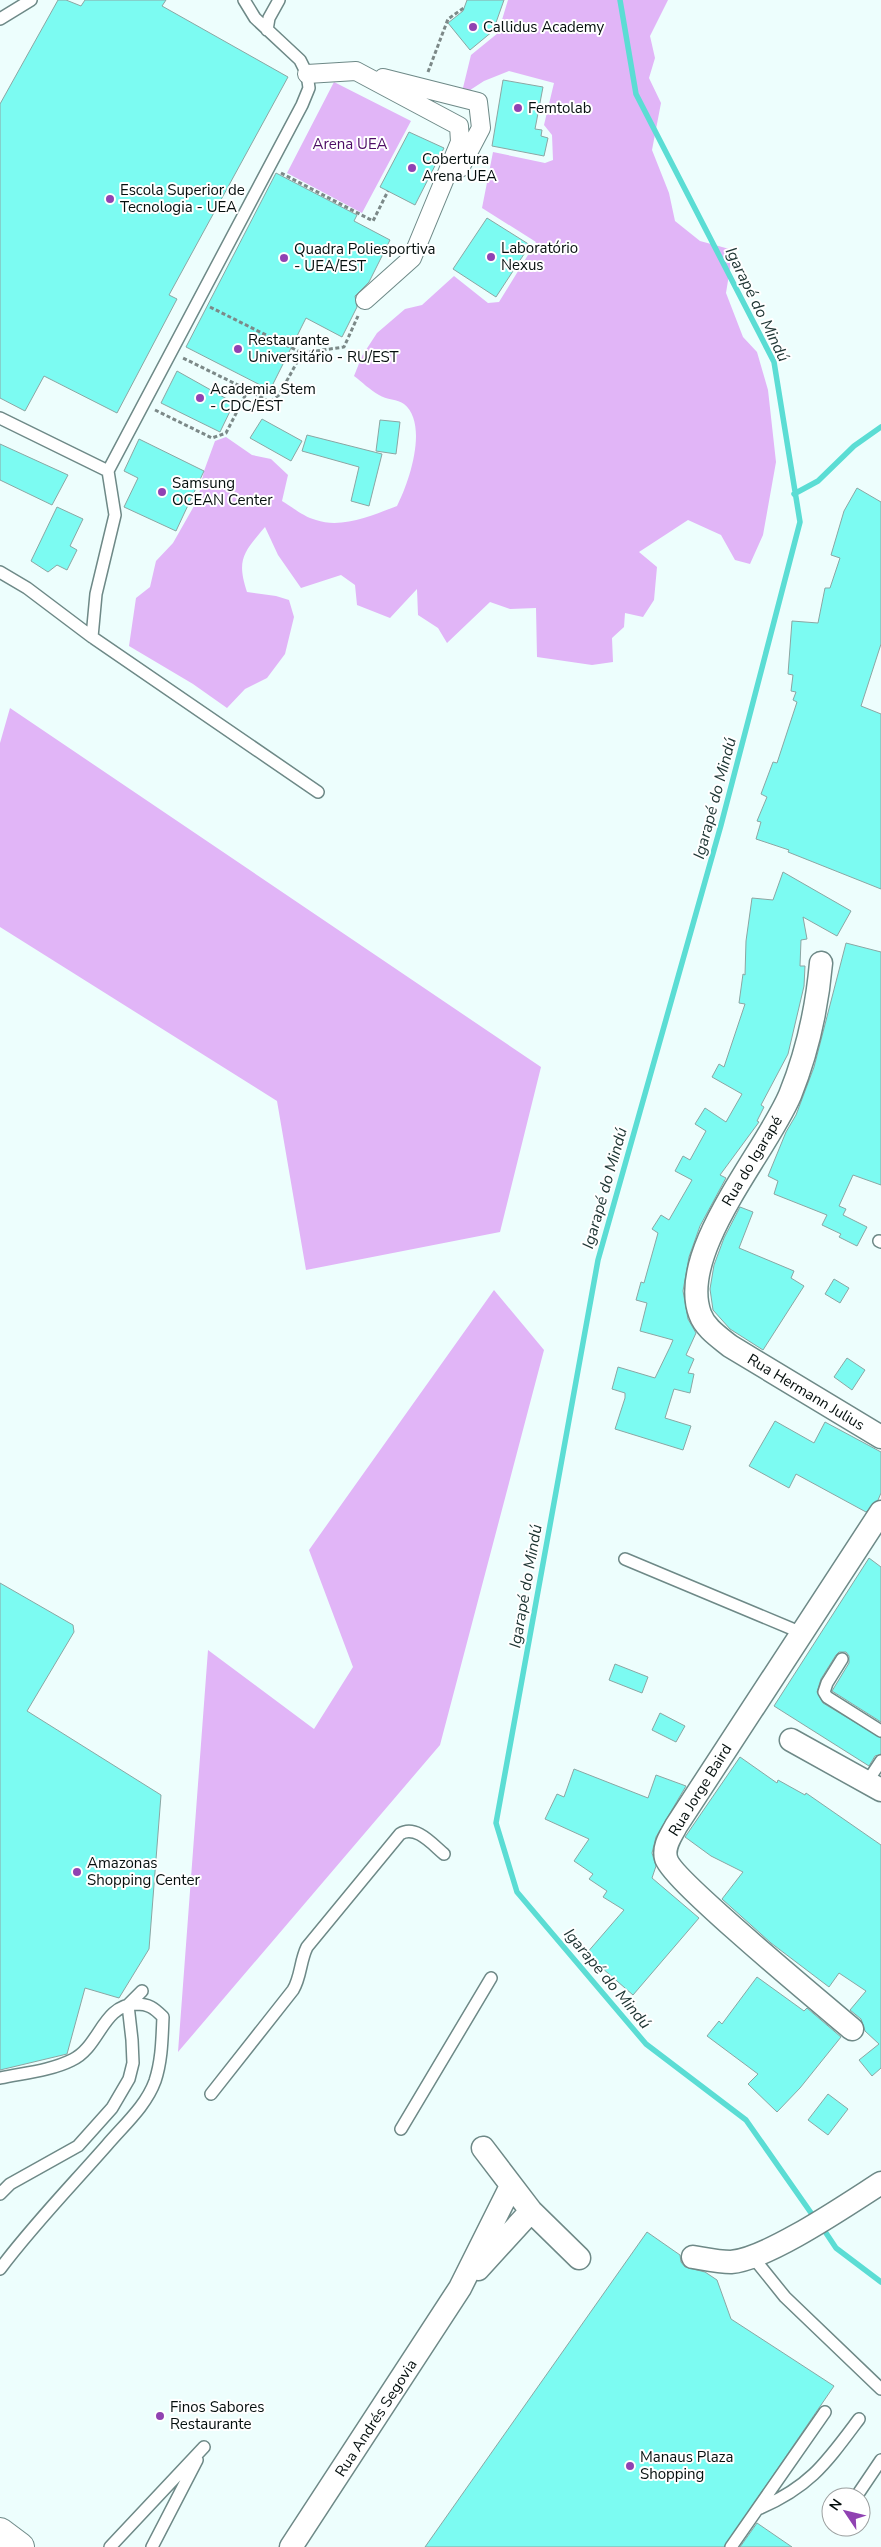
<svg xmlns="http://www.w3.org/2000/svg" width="881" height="2547" viewBox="0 0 881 2547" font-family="'Nunito Sans',sans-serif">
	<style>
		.green { fill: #e1b5f7 }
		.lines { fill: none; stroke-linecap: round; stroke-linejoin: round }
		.stream { stroke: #5bddd4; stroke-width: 5.5 }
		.building { fill: #7cfbf2; stroke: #8ba6a3 }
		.service-casing { stroke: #6e8987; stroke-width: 14 }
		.pedestrian-casing { stroke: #6e8987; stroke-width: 20 }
		.minor-casing { stroke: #6e8987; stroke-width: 25 }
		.secondary-casing { stroke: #6e8987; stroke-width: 30 }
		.path { stroke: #7c8988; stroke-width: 3; stroke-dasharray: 4 2.5; stroke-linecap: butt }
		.service { stroke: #fff; stroke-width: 11 }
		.pedestrian { stroke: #fff; stroke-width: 18 }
		.minor { stroke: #fff; stroke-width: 22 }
		.secondary { stroke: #fff; stroke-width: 28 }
		.poi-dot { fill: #9042b2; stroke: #fff; stroke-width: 2 }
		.labels { text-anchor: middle; stroke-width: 4; stroke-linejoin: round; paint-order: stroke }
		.poi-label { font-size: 15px; fill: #050f0e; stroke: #fff; text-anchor: start }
		.park-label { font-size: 15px; fill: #4d0d65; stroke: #fff }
		.street-label { font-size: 15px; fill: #050f0e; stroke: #fff }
		.water-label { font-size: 16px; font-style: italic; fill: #203735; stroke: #fff }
	</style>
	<rect width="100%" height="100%" fill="#edfefd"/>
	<path class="green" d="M508,0H668L650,36L655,58L649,78L661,103L652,150L669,193L675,221L700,241L733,250L726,293L743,337L757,352L768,390L776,462L763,535L750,564L735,560L721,535L688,520L639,552L657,567L654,600L643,617L625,613L624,627L612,638L613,662L592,665L537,657L536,608L510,609L490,602L447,643L438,628L418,615L417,589L390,618L357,605L355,585L341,575L301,588L278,555L265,527C244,552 236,559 247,592L276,596L289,600L294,617L285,654L267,678L245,689L227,708L193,684L129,646L136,598L150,587L156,561L173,543L198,499L204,471L215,441L226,437L252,455L271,459L288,475L282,501C292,507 304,517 316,520C342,529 373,515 397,506C409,483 429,424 404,404C398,399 386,400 379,395C370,390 362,382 354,376L362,356L377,333L405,309L422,305L454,276L488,303L499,302L536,242L482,208L493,152L545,163L553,160L552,135L544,125L554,83L509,71L484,81L461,96L471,55L498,33Z
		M334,82L411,121L362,213L287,173Z
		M10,708L541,1067L500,1232L306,1270L277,1101L0,927V743Z
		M494,1290L544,1350L440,1745L178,2052L208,1650L314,1729L353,1667L309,1550Z"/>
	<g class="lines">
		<path class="stream" d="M620,0L636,94L774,362L800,522L721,825L598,1260L496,1823L517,1892L646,2044L746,2120L816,2220
			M794,494L818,481L854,446L881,427
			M822,2227L836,2248L881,2282"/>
	</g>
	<path class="building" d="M58,0H66L81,6L85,0H166L162,6L288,77L169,295L177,299L117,413L44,376L25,411L0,398V104Z
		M467,0H504L493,31L470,50L448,23L463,11Z
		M503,80L543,87L535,129L542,130L541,136L548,138L544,156L492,146Z
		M409,132L444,148L415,205L380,187Z
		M276,173L357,215L354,221L390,240L369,282L355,296L357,307L342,337L306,318L270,390L186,347Z
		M487,218L530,245L496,297L453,269Z
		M177,371L234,403L220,432L161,403Z
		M262,419L302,441L291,461L250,438Z
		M380,420L400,422L396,454L376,451Z
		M307,435L382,454L369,506L351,501L359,467L302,451Z
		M139,439L204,471L176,531L124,507L138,478L124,471Z
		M0,444L68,475L52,505L0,480Z
		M857,488L881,502V644L861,706L881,714V889L788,852L789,850L756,839L761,822L757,821L767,797L761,794L773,762L777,763L797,702L793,700L796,692L791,691L793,675L788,674L792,621L818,623L825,588H830L840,558L831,555L844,511Z
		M57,507L83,519L70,546L77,550L67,570L57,565L48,572L31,561Z
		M783,872L851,911L837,936L803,917L807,939L801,940L800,966H805L804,986L788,1054L761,1105L764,1107L757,1121L759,1122L720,1175L726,1178L700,1226L689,1257L683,1291L688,1319L696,1333L686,1355L694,1359L688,1373L694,1374L690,1393L674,1389L665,1418L691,1426L683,1450L615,1429L625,1398V1393L612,1389L618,1367L655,1378L670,1347L673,1340L640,1331L647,1303L636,1300L641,1282L644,1283L658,1233L652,1229L661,1215L669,1220L692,1180L675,1171L683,1156L690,1160L706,1131L695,1124L705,1108L726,1122L742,1094L712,1077L719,1064L724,1067L745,1004L739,1003L743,974L745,975L746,941L752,898L773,900Z
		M846,943L881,952V1185L853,1175L839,1206L846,1209L843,1215L867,1227L857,1246L839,1237L841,1234L822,1225L827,1215L774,1194L778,1181L768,1176L786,1132L796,1115L814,1067Z
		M740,1207L753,1212L739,1248L794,1271L791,1278L804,1286L763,1350L730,1329L713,1310L710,1289L714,1265L724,1238Z
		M834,1279L849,1288L840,1303L825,1294Z
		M847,1358L865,1370L852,1390L834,1377Z
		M775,1421L814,1443L825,1422L881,1452V1493L878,1500L866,1512L796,1474L789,1488L749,1466Z
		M869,1558L881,1567V1722L832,1691L849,1663V1656L846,1652H839L836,1655L821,1679L817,1692L823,1703L881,1738V1754L875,1756L869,1766L774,1706Z
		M0,1583L73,1625L74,1632L27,1711L161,1795L149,1949L119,1998L85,1988L67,2054L0,2070Z
		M615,1664L648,1677L642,1693L609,1680Z
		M660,1713L685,1726L676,1742L652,1730Z
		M740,1757L777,1783L778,1780L805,1795L806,1793L881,1845V2068L872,2076L859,2060L879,2044L865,2031L861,2019L850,2010L866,1991L839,1973L829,1987L771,1943L722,1899L743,1872L711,1856L685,1837Z
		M574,1769L648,1798L656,1775L686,1786L656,1837L652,1853L656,1866L652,1878L699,1918L633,1995L586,1954L624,1910L603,1897L607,1891L589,1879L593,1874L574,1861L589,1839L545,1819L557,1794L564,1797Z
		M757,1977L804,2011L807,2008L841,2037L800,2088L777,2112L748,2084L758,2074L707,2036L719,2021L722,2024Z
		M828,2094L848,2109L828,2135L808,2120Z
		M647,2232L680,2255L681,2262L685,2267L705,2272L717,2280L731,2319L834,2386L724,2547H425Z
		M757,2523L792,2547H740Z"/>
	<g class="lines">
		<g class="service-casing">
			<path id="service" d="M0,19L31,0
				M267,30L269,18L279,0
				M0,418L108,471
				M0,572L27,588L92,637L318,792
				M92,637L96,594L115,515L108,471L302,105L309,88L307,74L300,60L255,18L244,0
				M879,1241L881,1242
				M625,1559L802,1633
				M842,1659L827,1683L824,1692L827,1697L881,1731
				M867,1782L881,1761
				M0,2078C23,2073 50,2071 72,2060C100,2047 102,2005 136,2004C149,2004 154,2008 163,2017C162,2038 162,2060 155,2081C146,2106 124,2125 107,2145C71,2186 33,2225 0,2269
				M211,2094L293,1990C301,1977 300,1961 307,1947L400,1834C416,1824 433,1845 444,1854
				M401,2129L491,1978
				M0,2194L10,2184L78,2146L112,2108L129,2079L133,2063L132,2040L128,2005L142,1991
				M752,2256L785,2297L881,2389
				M856,2497L881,2460
				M758,2509C810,2487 826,2463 859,2419
				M110,2547L204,2447
				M152,2547L197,2460
				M731,2547L825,2412"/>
		</g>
		<g class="pedestrian-casing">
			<path id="pedestrian" d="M307,74L356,71L459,126L460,142L412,258L365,300
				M383,78L478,102L481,128L460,168"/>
		</g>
		<g class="minor-casing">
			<path id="minor" d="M821,963C817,1008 807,1053 790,1095C766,1152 677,1252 700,1314C705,1328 719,1337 730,1346L881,1437
				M791,1740L881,1790
				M852,2029C825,2006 670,1878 666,1858C663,1846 671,1836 676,1826L881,1512
				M483,2148L531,2211L579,2258
				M693,2257C705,2259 719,2262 731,2262C768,2259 848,2204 881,2183
				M478,2269L531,2211
				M291,2547L460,2288L511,2186"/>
		</g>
		<g class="secondary-casing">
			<path id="secondary" d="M0,2532L20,2547"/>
		</g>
		<path class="path" d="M428,72L448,19L465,7
			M281,173L373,221L388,191
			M210,307L302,353L344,347L358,316
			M248,390L270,402L279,395L302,353
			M155,410L212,438L226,433L248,390L183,358"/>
		<use href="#service" class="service"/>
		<use href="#pedestrian" class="pedestrian"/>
		<use href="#minor" class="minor"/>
		<use href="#secondary" class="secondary"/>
	</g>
	<g class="poi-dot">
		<circle cx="473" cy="27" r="5"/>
		<circle cx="518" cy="108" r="5"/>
		<circle cx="412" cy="168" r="5"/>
		<circle cx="110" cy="199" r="5"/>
		<circle cx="491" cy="257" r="5"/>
		<circle cx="284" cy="258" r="5"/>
		<circle cx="238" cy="349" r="5"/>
		<circle cx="200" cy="398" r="5"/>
		<circle cx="162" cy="492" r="5"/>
		<circle cx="77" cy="1872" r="5"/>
		<circle cx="160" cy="2416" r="5"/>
		<circle cx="630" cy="2466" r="5"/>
	</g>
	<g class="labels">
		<g class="poi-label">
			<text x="483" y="32">Callidus Academy</text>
			<text x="528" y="113">Femtolab</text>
			<text x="422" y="164">Cobertura<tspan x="422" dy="17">Arena UEA</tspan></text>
			<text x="120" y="195">Escola Superior de<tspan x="120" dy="17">Tecnologia - UEA</tspan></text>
			<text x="501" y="253">Laboratório<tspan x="501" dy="17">Nexus</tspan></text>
			<text x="294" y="254">Quadra Poliesportiva<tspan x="294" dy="17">- UEA/EST</tspan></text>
			<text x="248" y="345">Restaurante<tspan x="248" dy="17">Universitário - RU/EST</tspan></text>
			<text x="210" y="394">Academia Stem<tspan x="210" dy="17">- CDC/EST</tspan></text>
			<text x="172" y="488">Samsung<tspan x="172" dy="17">OCEAN Center</tspan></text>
			<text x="87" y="1868">Amazonas<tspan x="87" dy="17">Shopping Center</tspan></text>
			<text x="170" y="2412">Finos Sabores<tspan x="170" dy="17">Restaurante</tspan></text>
			<text x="640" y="2462">Manaus Plaza<tspan x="640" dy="17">Shopping</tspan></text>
		</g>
		<g class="park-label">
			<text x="350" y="149">Arena UEA</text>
		</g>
		<g class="street-label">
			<text transform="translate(752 1161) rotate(-59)" y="5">Rua do Igarapé</text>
			<text transform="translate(806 1392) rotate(31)" y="5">Rua Hermann Julius</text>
			<text transform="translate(700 1790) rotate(-58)" y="5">Rua Jorge Baird</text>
			<text transform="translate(376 2418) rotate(-57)" y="5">Rua Andrés Segovia</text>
		</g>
		<g class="water-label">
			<text transform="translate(758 304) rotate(64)" y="6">Igarapé do Mindú</text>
			<text transform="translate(714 798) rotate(-75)" y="6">Igarapé do Mindú</text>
			<text transform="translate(604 1188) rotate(-74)" y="6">Igarapé do Mindú</text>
			<text transform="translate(525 1586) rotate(-80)" y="6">Igarapé do Mindú</text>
			<text transform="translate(608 1978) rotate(50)" y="6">Igarapé do Mindú</text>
		</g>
	</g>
	<g transform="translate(846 2512) rotate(305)"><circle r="24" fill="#ffffff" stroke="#9b9f9f"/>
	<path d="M0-4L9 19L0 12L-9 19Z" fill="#9042b2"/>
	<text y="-8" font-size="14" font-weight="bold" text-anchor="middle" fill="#050f0e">N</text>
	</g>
</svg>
